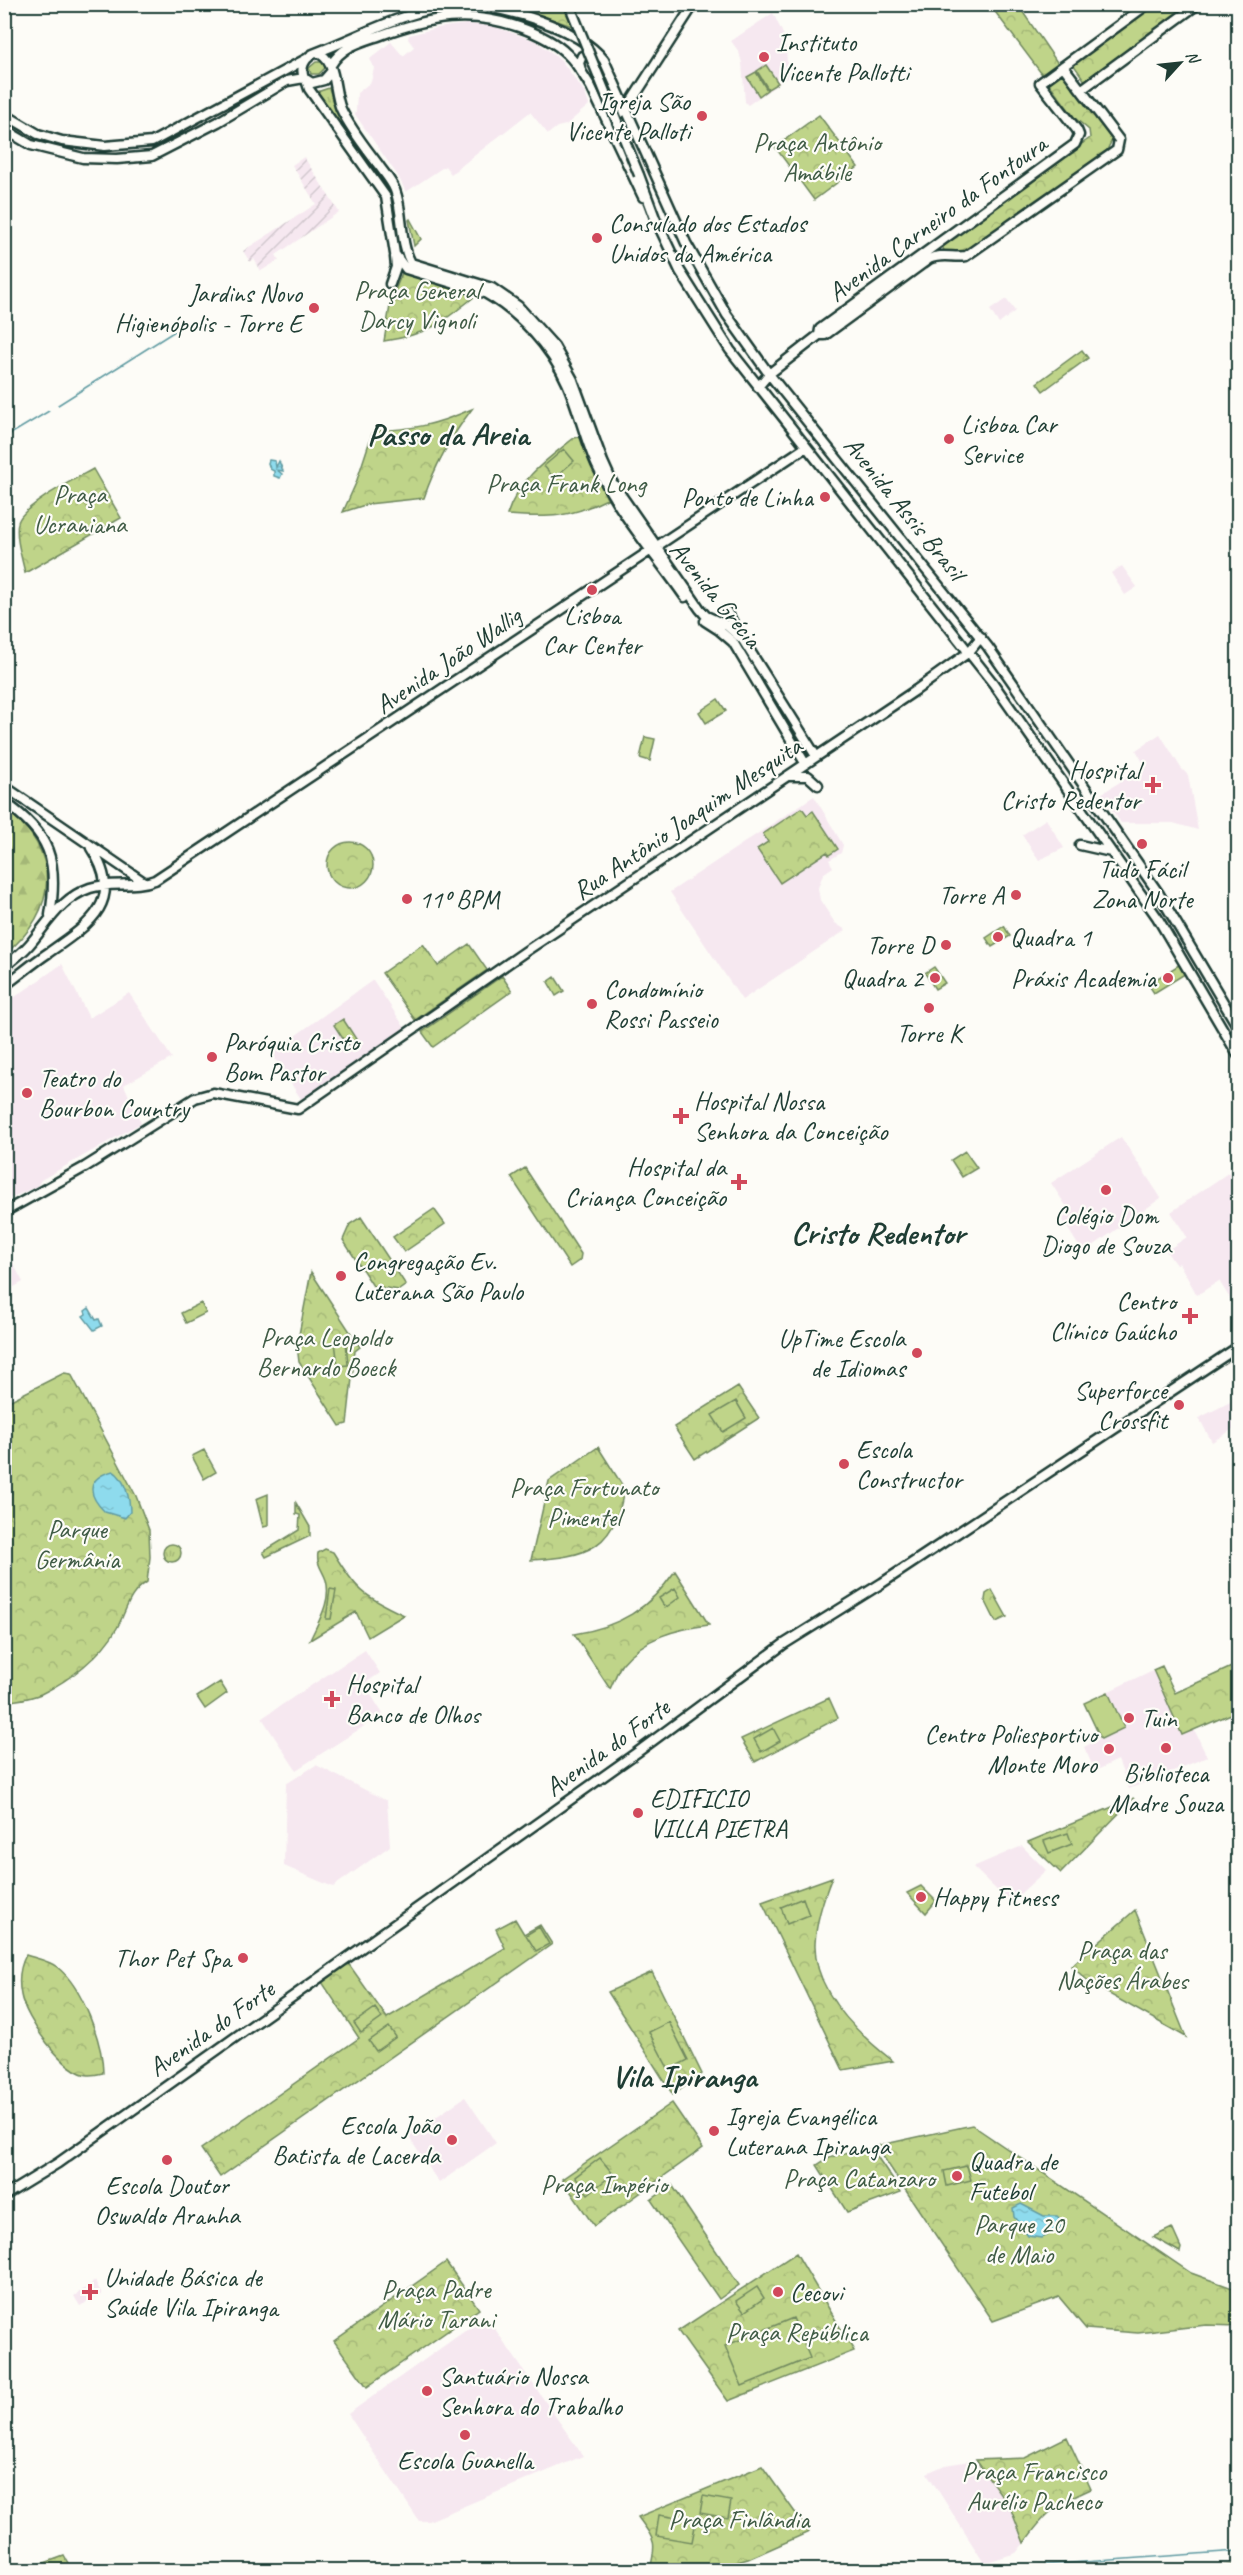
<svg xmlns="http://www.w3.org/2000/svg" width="1243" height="2575" viewBox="0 0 1243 2575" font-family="Caveat,sans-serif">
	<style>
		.built { fill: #f6e8f0 }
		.industrial { fill: url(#industrial-furrows) }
		.grass { fill: url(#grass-tufts); stroke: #6f885e; stroke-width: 1.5 }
		.forest { fill: url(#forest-firs); stroke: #6f885e; stroke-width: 1.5 }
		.park { fill: url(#park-crowns); stroke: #6f885e; stroke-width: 1.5 }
		.garden { fill: #bfd489; stroke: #6f885e; stroke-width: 1.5 }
		.water { fill: url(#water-ripples); stroke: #629ca3; stroke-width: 1.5 }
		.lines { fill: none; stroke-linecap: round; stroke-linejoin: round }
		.stream { stroke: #629ca3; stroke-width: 1.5 }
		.secondary-casing { stroke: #1f3d34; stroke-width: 13 }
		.secondary { stroke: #fdfcf7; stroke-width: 8 }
		.secondary-bridge-casing { stroke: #1f3d34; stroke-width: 13; stroke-linecap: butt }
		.secondary-bridge { stroke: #fdfcf7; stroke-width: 8 }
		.poi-dot { fill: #d1495b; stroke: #fdfcf7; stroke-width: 2 }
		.labels { text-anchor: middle; stroke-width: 4.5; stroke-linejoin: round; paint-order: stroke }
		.poi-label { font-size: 26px; fill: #1f3d34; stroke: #fdfcf7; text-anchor: start }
		.park-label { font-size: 26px; fill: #3f5b45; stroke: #fdfcf7 }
		.street-label { font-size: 26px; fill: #1f3d34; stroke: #fdfcf7 }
		.district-label { font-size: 32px; font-weight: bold; fill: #1f3d34; stroke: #fdfcf7 }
	</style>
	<defs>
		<pattern id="industrial-furrows" width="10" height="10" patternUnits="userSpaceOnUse" patternTransform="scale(1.5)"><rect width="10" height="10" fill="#f6e8f0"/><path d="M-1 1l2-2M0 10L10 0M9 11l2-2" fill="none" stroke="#d2c8ce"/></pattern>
		<pattern id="grass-tufts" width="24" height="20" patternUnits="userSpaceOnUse" patternTransform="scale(1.5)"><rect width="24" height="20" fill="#bfd489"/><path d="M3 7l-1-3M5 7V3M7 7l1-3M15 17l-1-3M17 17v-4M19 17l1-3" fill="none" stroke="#a4b777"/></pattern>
		<pattern id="forest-firs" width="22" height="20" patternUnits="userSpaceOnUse" patternTransform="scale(1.5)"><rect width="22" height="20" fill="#bfd489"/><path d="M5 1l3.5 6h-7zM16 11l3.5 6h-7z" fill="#a4b777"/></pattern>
		<pattern id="park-crowns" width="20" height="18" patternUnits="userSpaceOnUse" patternTransform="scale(1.5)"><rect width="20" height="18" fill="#bfd489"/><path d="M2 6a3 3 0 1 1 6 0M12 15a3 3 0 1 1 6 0" fill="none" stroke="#a4b777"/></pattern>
		<pattern id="water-ripples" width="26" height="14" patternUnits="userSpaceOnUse" patternTransform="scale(1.5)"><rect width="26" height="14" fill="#8edbed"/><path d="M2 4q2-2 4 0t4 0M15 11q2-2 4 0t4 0" fill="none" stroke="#7abdcc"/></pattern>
	</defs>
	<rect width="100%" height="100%" fill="#fdfcf7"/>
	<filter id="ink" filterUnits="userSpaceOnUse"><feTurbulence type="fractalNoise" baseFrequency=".0167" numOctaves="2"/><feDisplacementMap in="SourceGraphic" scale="12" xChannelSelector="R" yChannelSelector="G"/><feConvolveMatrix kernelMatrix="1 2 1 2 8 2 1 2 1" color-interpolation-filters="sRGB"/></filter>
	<g filter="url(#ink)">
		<path class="built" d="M773,13L785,38L787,61L794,73L748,105L745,102L742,63L739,52L731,41Z
			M466,24L492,26L536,41L560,59L584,91L589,105L566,125L557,127L548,134L530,112L451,174L445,166L406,192L398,176L354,113L356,112L357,93L371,82L374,68L370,59L391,42L403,56L414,47L408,39L409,35L437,28Z
			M1006,299L1015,311L999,324L990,310Z
			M1122,566L1137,587L1125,595L1111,573Z
			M1160,734L1181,768L1188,775L1198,830L1173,823H1121L1101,794L1145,766L1136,750Z
			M814,796L843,845L841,853L829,860L833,867L823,874L818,888L820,900L835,923L846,930L742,1000L670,892Z
			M1046,819L1064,848L1039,860L1022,835Z
			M62,964L89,1018L129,993L172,1058L124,1085L141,1123L41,1180L37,1186L9,1199L4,1193L5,1004Z
			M373,980L405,1028L301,1099L271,1053Z
			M1121,1137L1161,1198L1083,1253L1062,1219L1070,1212L1051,1183Z
			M1238,1166V1311L1219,1281L1197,1295L1179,1263L1176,1265L1166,1251L1187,1237L1171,1212Z
			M4,1246L23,1282L5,1292H4Z
			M1238,1398V1426L1212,1442L1199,1418Z
			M365,1650L380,1673L364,1684L383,1714L296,1770L262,1718Z
			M1153,1670L1182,1734L1194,1729L1207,1757L1129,1789L1118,1760L1095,1771L1084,1747L1101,1738L1084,1703Z
			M316,1765L387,1801L390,1846L333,1887L284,1866L286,1784Z
			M1022,1846L1046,1870L1010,1903L973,1867Z
			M465,2097L496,2143L439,2183L408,2136Z
			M95,2281L102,2294L80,2306L74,2296Z
			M486,2316L583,2456L429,2521H419L348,2414Z
			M976,2460L1010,2507L1024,2543L1016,2553L984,2563L927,2473L945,2465Z"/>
		<path class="industrial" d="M304,157L339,212L276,255L279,260L261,271L254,259L250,262L243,251L316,204L292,165Z"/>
		<path class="grass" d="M329,88L336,110L386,187L317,92Z
			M410,219L421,239L414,246L409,220Z
			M268,1494V1526L263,1527L256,1499Z
			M296,1503L310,1527V1536L266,1557L263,1552L299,1530L300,1515L296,1514Z
			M163 1553a9 9 0 1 1 18 0a9 9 0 1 1-18 0Z"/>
		<path class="forest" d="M5,809C62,850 59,911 5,954Z"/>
		<path class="park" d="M1155,4L1190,5L1085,81L1073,64Z
			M532,5H564L572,26L530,12Z
			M990,5H1018L1059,65L1044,77Z
			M316,62H323L326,67L319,74H311L309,68Z
			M1062,73L1113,138L1107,150L975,247L963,253L944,251L942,245L1090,138L1089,130L1075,118L1048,82Z
			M819,115L858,167L814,200L775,147Z
			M402,273L474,293V297C442,323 427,335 384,341L391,300Z
			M1082,350L1088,358L1043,391L1037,383Z
			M472,409C450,438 435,465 424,498L368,504L343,512L356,483L373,431C414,429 433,426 472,409Z
			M579,437L582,439L607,499C570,518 548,518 507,515C518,480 546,460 574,438Z
			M93,469L121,518L25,573C22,558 15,538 18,523C21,506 77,478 93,469Z
			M802,808L807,815L813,811L838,849L829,855L827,852L780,883L757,849L768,842L763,834Z
			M327 865a23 23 0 1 1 46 0a23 23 0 1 1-46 0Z
			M423,944L438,966L469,944L487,970L415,1020L382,973Z
			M502,976L512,991L433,1047L422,1032Z
			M965,1151L977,1168L962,1177L951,1160Z
			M525,1168L581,1254L580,1260L570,1267L511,1177Z
			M434,1209L445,1224L404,1252L393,1237Z
			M361,1217L406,1285L399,1290L373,1286L343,1240L350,1224Z
			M311,1272L360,1347L355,1351L347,1424L340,1426L299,1362L297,1345Z
			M64,1373L71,1374L136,1496L149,1530L150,1557L147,1582C128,1594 127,1610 117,1628C101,1656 70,1680 41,1694C30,1699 16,1700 5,1702V1403Z
			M738,1387L759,1418L695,1459L674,1427Z
			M598,1447L624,1488C616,1549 586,1557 531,1560L549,1481Z
			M325,1549L333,1552C356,1590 363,1596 404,1615L368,1637L356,1612L310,1640C318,1622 332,1601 326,1580C323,1571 316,1564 318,1553Z
			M675,1571L709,1625C676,1629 645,1637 622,1664C617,1671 614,1681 610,1689L574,1634C619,1627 649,1609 675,1571Z
			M992,1590L1007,1617L996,1622L985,1600L986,1594Z
			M1238,1664V1711L1182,1735L1153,1670L1162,1666L1175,1693Z
			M829,1698L838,1718L755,1762L741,1739Z
			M1134,1798L1061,1873L1028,1842Z
			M832,1877C823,1899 816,1920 815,1944C814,1992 858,2034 893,2061L843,2070L762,1902Z
			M1135,1910L1186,2037L1093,1985L1071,1966Z
			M515,1919L524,1934L540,1925L552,1944L220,2177L201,2149L359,2038L322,1982L348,1963L387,2018L505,1948L496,1929Z
			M26,1955C35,1958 50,1961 57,1967C82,1986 103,2043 103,2073C99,2074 93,2075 89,2075C64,2074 25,2018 21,1995C18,1980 19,1968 26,1955Z
			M652,1972L702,2074L673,2095L608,1992Z
			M672,2103L703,2148L594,2226L562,2179Z
			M972,2125L1191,2273L1238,2290V2326L1206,2325L1138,2333L1086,2329L1059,2297L993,2321L876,2146Z
			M872,2149L901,2192L847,2212L817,2165C833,2154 852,2150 872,2149Z
			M672,2185L739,2285L719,2299L651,2200Z
			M1172,2228L1181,2248L1180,2252L1153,2237Z
			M796,2253L854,2351L728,2401L678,2331Z
			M446,2262L479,2309L367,2387L334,2341Z
			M1067,2437L1091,2489C1055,2505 1047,2511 1024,2543L1010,2507L976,2460L1025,2458Z
			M762,2466L809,2532L748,2559L709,2570H650C657,2541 655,2541 638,2517Z
			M64,2556L72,2570H25Z
			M1238,2565V2570H1148Z"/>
		<path class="garden" d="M766,65L778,83L768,89L757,71Z
			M756,72L767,90L759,96L747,77Z
			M564,449L574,461L554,478L544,466Z
			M718,699L726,711L706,723L699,712Z
			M645,737L655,739L650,761L640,758Z
			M1004,926L1010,936L992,947L986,938Z
			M1182,963L1188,972L1154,993L1148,984Z
			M934,967L945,983L935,989L925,973Z
			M555,977L564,991L556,996L548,982Z
			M343,1019L356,1039L347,1045L334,1025Z
			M201,1303L206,1313L186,1323L181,1313Z
			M346,1341L348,1365L338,1366L335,1342Z
			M736,1401L746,1418L723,1432L712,1415Z
			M204,1450L216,1472L204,1479L192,1456Z
			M675,1588L680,1597L665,1608L659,1598Z
			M330,1589L336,1590L331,1619H326Z
			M220,1682L227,1693L205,1709L197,1697Z
			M1108,1692L1124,1728L1101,1739L1084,1703Z
			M773,1728L780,1741L761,1752L754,1739Z
			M1068,1833L1072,1844L1049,1853L1044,1841Z
			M921,1886L936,1901L926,1913L907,1893Z
			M803,1898L809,1915L787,1924L781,1907Z
			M539,1927L549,1944L536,1951L526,1935Z
			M375,2008L382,2018L361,2033L354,2023Z
			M669,2022L688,2060L669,2070L649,2032Z
			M389,2027L396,2037L376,2051L369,2041Z
			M600,2158L613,2174L588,2194L575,2177Z
			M967,2166L971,2180L947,2186L944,2171Z
			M757,2287L764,2298L744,2312L736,2301Z
			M793,2318L810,2358L742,2386L725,2346Z
			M703,2496L731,2501L728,2518L700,2513Z
			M659,2515L696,2521L692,2542L656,2536Z"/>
		<path class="water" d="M269,460L275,461L276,467L279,461L283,471L277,470L282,474L280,478L274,476V471L270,469L268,463Z
			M89,1308L96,1320L99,1319L102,1326L94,1330L83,1316L86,1314L85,1311Z
			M113,1471C125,1478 130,1499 130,1512L125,1518L105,1512C87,1495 86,1478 113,1471Z
			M1021,2204L1044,2216H1057L1062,2221L1060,2229L1041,2238L1028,2236L1014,2217L1013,2208Z"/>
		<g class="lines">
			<path class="stream" d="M58,405L175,331
				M4,438L49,411
				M1013,2570L1028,2566L1238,2551"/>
			<g class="secondary-casing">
				<path id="secondary" d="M465,4C506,8 577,26 604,60L686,243L727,315L769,374L988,647L1159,894L1238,1027
					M317,53C337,58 333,91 341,109C351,130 366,148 380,167C385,174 392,182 395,190C404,213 399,241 411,263L492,288L518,306L554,346L573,380L603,462L612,482L700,609L706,616L726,625L743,640L816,756
					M331,65C342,46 361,42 381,35C430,17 469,10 519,27C536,33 554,41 567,54C577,63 584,76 591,87L643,197
					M581,70L579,63L582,56L595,52
					M331,72L324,80L312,83L304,78C300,68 304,59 313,54C366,34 406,9 465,4
					M306,80L309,89L386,197L395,254L406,269L485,293C519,312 551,347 567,383C579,410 585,441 598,468C620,515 656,555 685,597
					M1081,90L1198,4
					M4,114L38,134L62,141L105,146L152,142L308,58
					M609,114L618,115L627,108L694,4
					M4,129L31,145L83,158L117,159L152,156L218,122L287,81L304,78
					M639,175L655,218L680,271L730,350L993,683L1157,917L1238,1055
					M390,284L396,267L395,257
					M819,335L820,329L1075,144L1079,135L1077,130L1040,83L1148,4
					M758,387L769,374L819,335H825L929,259C941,253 954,258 966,256L1117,150L1119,140L1063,66
					M727,612L738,632
					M705,621L719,630L733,642L805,763
					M788,776H808L818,785
					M4,786L144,882
					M4,802C50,833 59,861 50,915
					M1080,845L1111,852
					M4,967C13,960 22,953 29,945C48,923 61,898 90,888C111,881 134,888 155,880L806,447
					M4,986C19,975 33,963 48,953C90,924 126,901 91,848
					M4,1212L85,1167L195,1098L213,1093L298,1109L526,951L916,690L969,652L981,637
					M4,2196L58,2163L639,1751L784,1644L882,1583L1238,1347"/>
			</g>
			<use href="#secondary" class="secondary"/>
			<g class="secondary-bridge-casing">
				<path id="secondary-bridge" d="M569,4L639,175"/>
			</g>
			<use href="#secondary-bridge" class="secondary-bridge"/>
		</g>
	</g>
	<g class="poi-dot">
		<circle cx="764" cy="57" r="6"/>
		<circle cx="702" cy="116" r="6"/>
		<circle cx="597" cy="238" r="6"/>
		<circle cx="314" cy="308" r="6"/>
		<circle cx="949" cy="439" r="6"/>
		<circle cx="825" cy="497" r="6"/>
		<circle cx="592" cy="590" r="6"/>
		<path d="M1150 776h6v6h6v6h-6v6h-6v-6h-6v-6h6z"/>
		<circle cx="1142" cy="844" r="6"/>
		<circle cx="1016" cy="895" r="6"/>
		<circle cx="407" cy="899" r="6"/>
		<circle cx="998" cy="937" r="6"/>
		<circle cx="946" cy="945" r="6"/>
		<circle cx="935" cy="978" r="6"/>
		<circle cx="1168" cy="978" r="6"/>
		<circle cx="592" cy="1004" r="6"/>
		<circle cx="929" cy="1008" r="6"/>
		<circle cx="212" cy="1057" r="6"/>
		<circle cx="27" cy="1093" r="6"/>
		<path d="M678 1107h6v6h6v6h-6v6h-6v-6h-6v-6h6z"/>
		<path d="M736 1173h6v6h6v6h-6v6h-6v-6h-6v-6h6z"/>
		<circle cx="1106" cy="1190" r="6"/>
		<circle cx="341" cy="1276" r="6"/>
		<path d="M1187 1307h6v6h6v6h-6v6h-6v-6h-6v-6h6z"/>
		<circle cx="917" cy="1353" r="6"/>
		<circle cx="1179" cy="1405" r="6"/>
		<circle cx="844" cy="1464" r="6"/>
		<path d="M329 1690h6v6h6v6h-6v6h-6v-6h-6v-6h6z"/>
		<circle cx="1129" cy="1718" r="6"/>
		<circle cx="1166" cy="1748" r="6"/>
		<circle cx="1109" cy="1749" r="6"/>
		<circle cx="638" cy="1813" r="6"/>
		<circle cx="921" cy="1897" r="6"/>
		<circle cx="243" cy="1958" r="6"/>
		<circle cx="714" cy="2131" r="6"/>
		<circle cx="452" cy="2140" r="6"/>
		<circle cx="167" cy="2160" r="6"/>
		<circle cx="957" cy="2176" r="6"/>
		<path d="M87 2283h6v6h6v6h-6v6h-6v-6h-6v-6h6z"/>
		<circle cx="778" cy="2292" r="6"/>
		<circle cx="427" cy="2391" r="6"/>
		<circle cx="465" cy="2435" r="6"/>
	</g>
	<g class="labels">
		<g class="poi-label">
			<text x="776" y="51">Instituto<tspan x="776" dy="30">Vicente Pallotti</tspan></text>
			<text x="690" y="110" text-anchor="end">Igreja São<tspan x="690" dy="30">Vicente Palloti</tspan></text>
			<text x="609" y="232">Consulado dos Estados<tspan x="609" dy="30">Unidos da América</tspan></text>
			<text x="302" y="302" text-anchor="end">Jardins Novo<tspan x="302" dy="30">Higienópolis - Torre E</tspan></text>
			<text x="961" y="433">Lisboa Car<tspan x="961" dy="30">Service</tspan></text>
			<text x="813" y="506" text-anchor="end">Ponto de Linha</text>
			<text x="592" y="624" text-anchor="middle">Lisboa<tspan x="592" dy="30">Car Center</tspan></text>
			<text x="1140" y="779" text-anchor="end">Hospital<tspan x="1140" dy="30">Cristo Redentor</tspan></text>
			<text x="1142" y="878" text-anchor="middle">Tudo Fácil<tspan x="1142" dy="30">Zona Norte</tspan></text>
			<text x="1004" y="904" text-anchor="end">Torre A</text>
			<text x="419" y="908">11º BPM</text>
			<text x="1010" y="946">Quadra 1</text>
			<text x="934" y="954" text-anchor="end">Torre D</text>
			<text x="923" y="987" text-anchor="end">Quadra 2</text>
			<text x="1156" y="987" text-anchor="end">Práxis Academia</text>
			<text x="604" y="998">Condomínio<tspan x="604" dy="30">Rossi Passeio</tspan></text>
			<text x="929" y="1042" text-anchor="middle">Torre K</text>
			<text x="224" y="1051">Paróquia Cristo<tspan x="224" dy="30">Bom Pastor</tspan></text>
			<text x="39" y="1087">Teatro do<tspan x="39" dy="30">Bourbon Country</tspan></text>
			<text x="694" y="1110">Hospital Nossa<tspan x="694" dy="30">Senhora da Conceição</tspan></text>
			<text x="726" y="1176" text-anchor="end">Hospital da<tspan x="726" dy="30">Criança Conceição</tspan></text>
			<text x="1106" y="1224" text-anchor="middle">Colégio Dom<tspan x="1106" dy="30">Diogo de Souza</tspan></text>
			<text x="353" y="1270">Congregação Ev.<tspan x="353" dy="30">Luterana São Paulo</tspan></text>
			<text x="1176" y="1310" text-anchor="end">Centro<tspan x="1176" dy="30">Clínico Gaúcho</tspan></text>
			<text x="905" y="1347" text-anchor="end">UpTime Escola<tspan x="905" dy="30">de Idiomas</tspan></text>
			<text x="1167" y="1399" text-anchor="end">Superforce<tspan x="1167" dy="30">Crossfit</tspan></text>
			<text x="856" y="1458">Escola<tspan x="856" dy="30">Constructor</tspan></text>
			<text x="346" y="1693">Hospital<tspan x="346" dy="30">Banco de Olhos</tspan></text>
			<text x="1141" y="1727">Tuin</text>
			<text x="1097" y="1743" text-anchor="end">Centro Poliesportivo<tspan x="1097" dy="30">Monte Moro</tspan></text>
			<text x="1166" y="1782" text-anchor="middle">Biblioteca<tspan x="1166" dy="30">Madre Souza</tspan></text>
			<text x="650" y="1807">EDIFICIO<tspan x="650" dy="30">VILLA PIETRA</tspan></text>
			<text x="933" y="1906">Happy Fitness</text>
			<text x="231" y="1967" text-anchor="end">Thor Pet Spa</text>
			<text x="726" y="2125">Igreja Evangélica<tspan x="726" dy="30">Luterana Ipiranga</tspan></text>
			<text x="440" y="2134" text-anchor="end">Escola João<tspan x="440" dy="30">Batista de Lacerda</tspan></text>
			<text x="969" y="2170">Quadra de<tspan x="969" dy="30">Futebol</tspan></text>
			<text x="167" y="2194" text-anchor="middle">Escola Doutor<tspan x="167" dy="30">Oswaldo Aranha</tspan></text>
			<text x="104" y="2286">Unidade Básica de<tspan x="104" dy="30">Saúde Vila Ipiranga</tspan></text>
			<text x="790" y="2301">Cecovi</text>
			<text x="439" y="2385">Santuário Nossa<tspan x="439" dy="30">Senhora do Trabalho</tspan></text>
			<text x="465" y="2469" text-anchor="middle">Escola Guanella</text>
		</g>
		<g class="park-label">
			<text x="817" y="151">Praça Antônio<tspan x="817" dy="30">Amábile</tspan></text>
			<text x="417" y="299">Praça General<tspan x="417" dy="30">Darcy Vignoli</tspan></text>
			<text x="566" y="492">Praça Frank Long</text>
			<text x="80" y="503">Praça<tspan x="80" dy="30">Ucraniana</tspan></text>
			<text x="326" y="1346">Praça Leopoldo<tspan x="326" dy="30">Bernardo Boeck</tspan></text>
			<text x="584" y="1496">Praça Fortunato<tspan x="584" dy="30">Pimentel</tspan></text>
			<text x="77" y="1538">Parque<tspan x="77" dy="30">Germânia</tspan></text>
			<text x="1122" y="1959">Praça das<tspan x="1122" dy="30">Nações Árabes</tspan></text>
			<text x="859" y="2187">Praça Catanzaro</text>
			<text x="604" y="2193">Praça Império</text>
			<text x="1019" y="2233">Parque 20<tspan x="1019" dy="30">de Maio</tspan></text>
			<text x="436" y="2298">Praça Padre<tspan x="436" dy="30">Mário Tarani</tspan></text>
			<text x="797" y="2341">Praça República</text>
			<text x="1034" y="2480">Praça Francisco<tspan x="1034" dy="30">Aurélio Pacheco</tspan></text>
			<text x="739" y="2528">Praça Finlândia</text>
		</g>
		<g class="street-label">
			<text transform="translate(937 218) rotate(-36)" y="9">Avenida Carneiro da Fontoura</text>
			<text transform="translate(905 508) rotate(51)" y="9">Avenida Assis Brasil</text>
			<text transform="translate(716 594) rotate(51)" y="9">Avenida Grécia</text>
			<text transform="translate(448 660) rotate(-34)" y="9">Avenida João Wallig</text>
			<text transform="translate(687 818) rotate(-34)" y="9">Rua Antônio Joaquim Mesquita</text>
			<text transform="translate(607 1747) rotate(-36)" y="9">Avenida do Forte</text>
			<text transform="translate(211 2028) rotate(-35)" y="9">Avenida do Forte</text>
		</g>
		<g class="district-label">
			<text x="448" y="445">Passo da Areia</text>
			<text x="878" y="1244">Cristo Redentor</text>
			<text x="684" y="2087">Vila Ipiranga</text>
		</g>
	</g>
	<rect width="1243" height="2575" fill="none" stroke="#fdfcf7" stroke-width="24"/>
	<rect x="12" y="12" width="1219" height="2551" fill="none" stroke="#1f3d34" stroke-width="2" filter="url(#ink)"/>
	<g transform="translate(1180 63) rotate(63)" stroke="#fdfcf7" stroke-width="4.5" paint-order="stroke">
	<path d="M0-4.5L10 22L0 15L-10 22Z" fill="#1f3d34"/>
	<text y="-9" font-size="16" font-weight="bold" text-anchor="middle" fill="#1f3d34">N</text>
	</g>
</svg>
